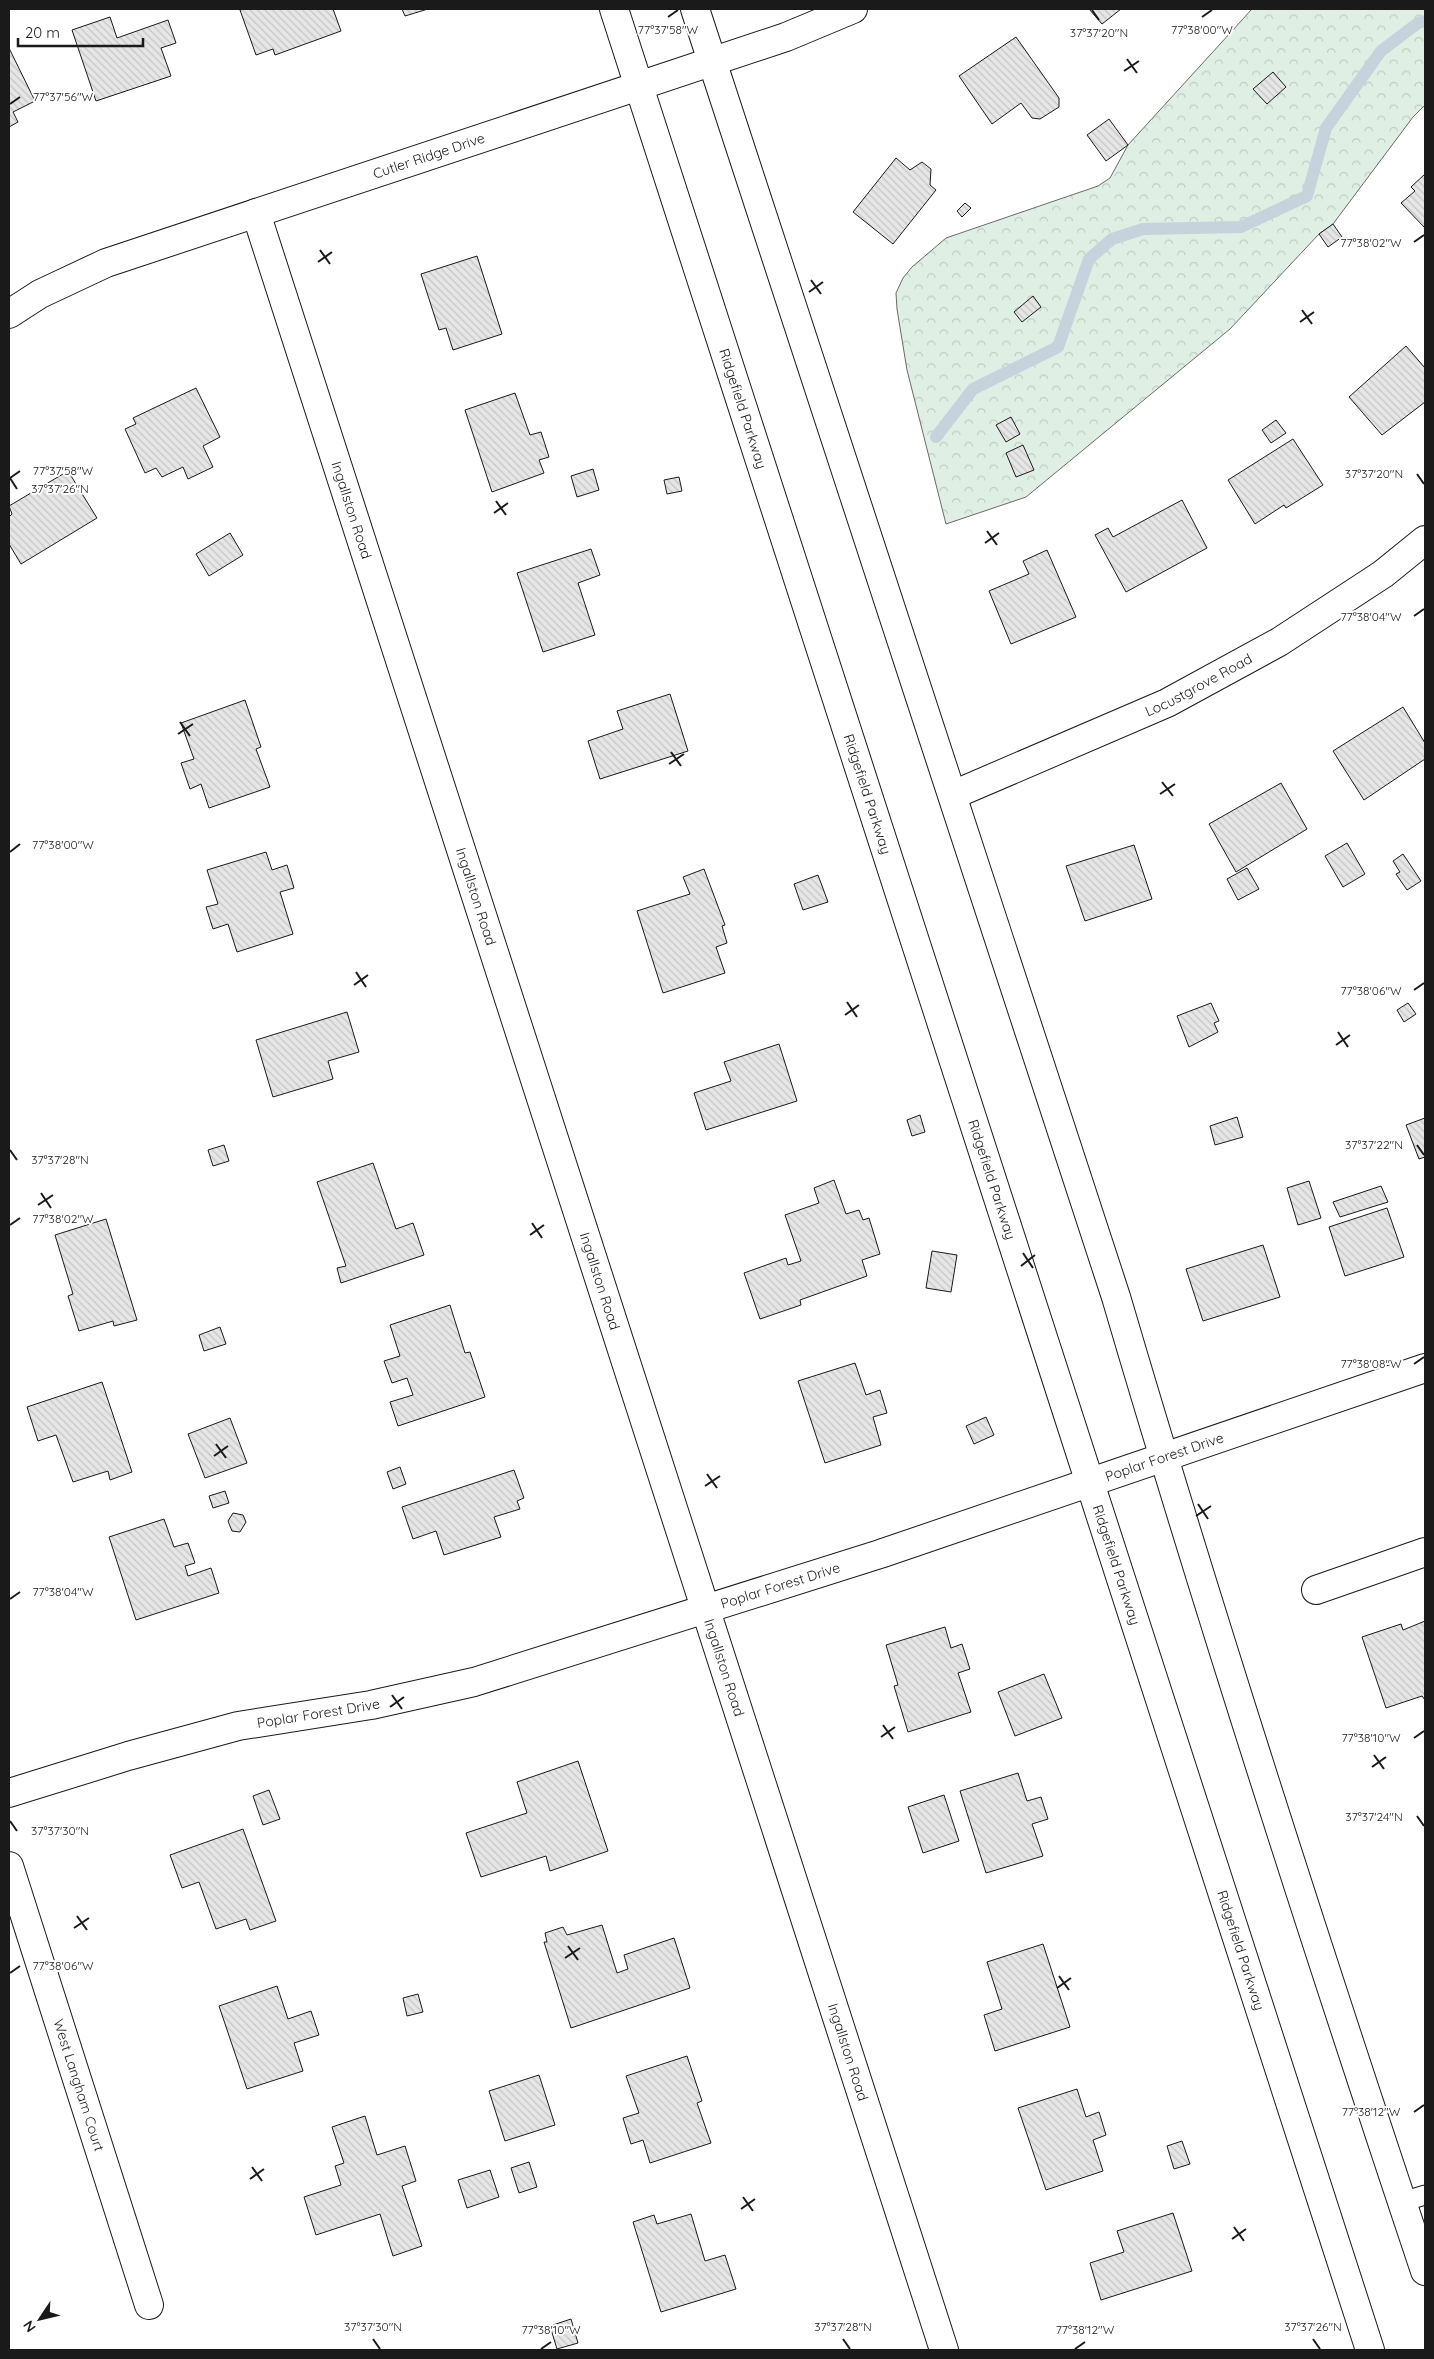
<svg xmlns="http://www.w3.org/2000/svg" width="1434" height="2359" viewBox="0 0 1434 2359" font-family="Quicksand,sans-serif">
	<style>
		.forest { fill: url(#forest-crowns); stroke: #6a6a6a }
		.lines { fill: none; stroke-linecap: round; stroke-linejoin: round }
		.stream { stroke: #c6d2dc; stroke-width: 12 }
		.building { fill: url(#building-back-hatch); stroke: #1a1a1a }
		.service-casing { stroke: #1a1a1a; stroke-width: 21 }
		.minor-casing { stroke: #1a1a1a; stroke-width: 30 }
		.secondary-casing { stroke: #1a1a1a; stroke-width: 30 }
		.service { stroke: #fff; stroke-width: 19 }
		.minor { stroke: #fff; stroke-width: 28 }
		.secondary { stroke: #fff; stroke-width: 28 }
		.ticks { fill: none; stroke: #1a1a1a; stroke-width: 2 }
		.labels { text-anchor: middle; stroke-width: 4; stroke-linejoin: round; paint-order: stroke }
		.street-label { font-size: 14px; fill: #1a1a1a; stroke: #fff }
		.ticks-label { font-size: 12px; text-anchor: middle; fill: #1a1a1a; stroke: #fff; stroke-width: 4; stroke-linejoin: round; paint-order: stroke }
	</style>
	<defs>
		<pattern id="forest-crowns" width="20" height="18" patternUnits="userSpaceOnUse" patternTransform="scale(1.25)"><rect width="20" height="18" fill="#e0efe3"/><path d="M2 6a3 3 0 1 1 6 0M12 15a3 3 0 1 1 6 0" fill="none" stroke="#c0ccc2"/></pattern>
		<pattern id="building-back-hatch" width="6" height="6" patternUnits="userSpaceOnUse" patternTransform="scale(1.25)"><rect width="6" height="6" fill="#e6e6e6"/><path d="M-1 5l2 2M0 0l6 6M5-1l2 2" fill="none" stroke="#c5c5c5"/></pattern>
	</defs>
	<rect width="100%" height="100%" fill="#fff"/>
	<path class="forest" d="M1252,9H1425V105L1413,117L1333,224L1319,234L1230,329L1026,497L946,524L907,370L897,309L896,293L903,278L912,267L946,238L1098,186L1110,178L1128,145Z"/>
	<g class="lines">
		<path class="stream" d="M936,437L973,389L1058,347L1089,259L1112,239L1143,229L1241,227L1307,196L1326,128L1381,51L1418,23L1425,21"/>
	</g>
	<path class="building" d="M244,9H333L341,31L275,55L273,49L256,55L240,10Z
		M402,9H428L405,16Z
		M1089,9H1121L1102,24Z
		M110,17L117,38L168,20L176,43L161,48L171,76L96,101L72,30Z
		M1016,37L1059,98V107L1040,119L1032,118L1021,103L992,124L959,76Z
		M9,48L35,101L13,112L18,122L9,127Z
		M1273,72L1286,87L1267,104L1253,89Z
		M1109,119L1128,145L1106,161L1087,135Z
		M896,158L910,170L922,162L931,169L930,185L936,190L893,244L853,212Z
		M1425,174V228L1401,203L1415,191L1411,187Z
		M965,203L971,208L962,217L957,211Z
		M1333,224L1342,237L1328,247L1319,234Z
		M477,256L502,334L453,350L446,328L439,330L421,274Z
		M1033,296L1041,307L1022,322L1014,312Z
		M1406,346L1425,368V402L1382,435L1349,397Z
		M196,388L220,437L203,446L213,467L188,479L183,467L162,477L156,468L145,473L125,429L136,424L133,418Z
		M515,393L530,435L541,432L549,457L539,460L544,473L492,492L465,410Z
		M1011,417L1020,434L1006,442L996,425Z
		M1276,420L1286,433L1271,443L1262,430Z
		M1293,439L1323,485L1286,508L1284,505L1255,524L1228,480Z
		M1023,445L1034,470L1016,477L1006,453Z
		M593,469L599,490L577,497L571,476Z
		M68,471L97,518L21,564L9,544V517L12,514L9,506Z
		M679,477L682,491L667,494L664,480Z
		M1182,500L1207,548L1126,592L1095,535L1108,528L1113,537Z
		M230,533L243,555L209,576L196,554Z
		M591,549L600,575L578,583L595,635L543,652L517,573Z
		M1047,550L1076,617L1011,644L989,591L1029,574L1023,561Z
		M670,694L688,751L600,779L588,741L623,729L617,711Z
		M245,700L261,747L256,749L270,787L209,808L201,784L190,789L181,763L194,759L181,723Z
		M1403,707L1425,743V759L1364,800L1333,751Z
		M1281,783L1307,829L1236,872L1209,824Z
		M1347,843L1365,874L1343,887L1325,856Z
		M1134,845L1152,899L1085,921L1066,866Z
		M266,852L272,870L287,865L294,888L280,892L293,934L237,952L228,924L213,929L206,907L218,904L207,870Z
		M1403,854L1421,881L1407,890L1396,874L1400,872L1393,861Z
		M1247,868L1259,889L1238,900L1227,879Z
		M704,869L725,925L722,926L727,943L716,947L725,973L663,993L637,911L690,894L683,877Z
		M818,875L828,902L803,910L794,884Z
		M1211,1003L1219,1021L1214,1023L1218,1032L1189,1047L1177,1016Z
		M1408,1003L1416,1014L1404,1022L1397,1010Z
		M347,1012L359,1052L328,1061L333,1079L273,1097L256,1040Z
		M779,1044L797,1101L706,1130L694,1093L731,1081L724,1062Z
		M920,1115L925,1132L912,1136L907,1120Z
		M1237,1117L1243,1137L1215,1145L1210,1126Z
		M1425,1118V1157L1419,1159L1406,1125Z
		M224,1145L229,1161L213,1166L208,1150Z
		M373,1163L396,1229L413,1223L424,1255L341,1283L337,1268L346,1266L317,1182Z
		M834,1180L846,1214L859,1210L863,1220L869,1218L880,1254L862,1260L867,1276L800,1300L801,1305L760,1319L744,1273L786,1258L788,1265L801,1261L785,1215L819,1203L814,1188Z
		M1309,1181L1321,1218L1298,1225L1287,1188Z
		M1381,1186L1388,1202L1340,1217L1333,1202Z
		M1387,1208L1404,1257L1345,1276L1329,1227Z
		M106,1219L137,1320L114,1326L113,1321L79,1331L68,1296L73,1294L55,1235Z
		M1263,1245L1280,1297L1203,1321L1186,1269Z
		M932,1251L957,1255L951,1292L926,1288Z
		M450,1305L465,1353L470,1352L485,1397L398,1426L390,1402L413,1395L407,1378L392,1383L384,1361L400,1356L390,1325Z
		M220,1327L226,1344L204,1351L199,1335Z
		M855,1363L866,1395L880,1390L887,1413L873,1417L881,1445L825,1463L798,1381Z
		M102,1382L132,1472L110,1480L108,1471L73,1482L56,1435L38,1441L27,1407Z
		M986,1417L994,1435L974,1444L966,1426Z
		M230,1418L247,1463L205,1478L188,1434Z
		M400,1467L406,1484L393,1489L387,1472Z
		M514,1470L524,1498L517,1501L520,1509L494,1517L501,1537L444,1555L436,1531L413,1539L402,1507Z
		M225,1491L229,1503L213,1508L209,1496Z
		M233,1513L243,1515L246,1522L240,1532L232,1531L228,1521Z
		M164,1519L174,1547L188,1543L195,1563L185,1566L188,1576L211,1568L219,1593L136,1620L109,1537Z
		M1425,1621V1700L1422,1696L1386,1708L1362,1637L1401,1624L1403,1630Z
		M945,1627L951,1648L962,1644L970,1669L958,1673L971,1712L908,1732L894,1686L898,1685L886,1645Z
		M1044,1674L1062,1718L1015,1736L998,1692Z
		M578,1761L608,1851L550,1871L546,1856L481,1877L466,1833L527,1813L517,1782Z
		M1018,1773L1027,1801L1041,1797L1048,1819L1032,1824L1043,1856L986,1873L960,1791Z
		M269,1790L280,1819L263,1825L253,1796Z
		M944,1795L959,1841L923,1853L908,1807Z
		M243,1829L276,1921L250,1930L246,1919L216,1929L199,1882L182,1888L170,1855Z
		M602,1925L617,1973L628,1969L624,1955L674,1938L690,1988L571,2028L544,1942H547L545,1933L563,1927L567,1935Z
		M1043,1944L1070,2027L995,2051L984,2015L1002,2009L987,1962Z
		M277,1986L288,2019L311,2011L319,2035L294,2043L303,2071L247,2089L219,2006Z
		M418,1994L423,2012L407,2016L403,1998Z
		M687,2056L702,2101L697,2103L711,2143L650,2163L643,2140L631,2144L623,2118L639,2113L626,2076Z
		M539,2075L555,2125L505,2141L489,2091Z
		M1077,2089L1086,2117L1099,2112L1106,2135L1093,2140L1103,2171L1046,2190L1018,2108Z
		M365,2116L377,2155L405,2146L416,2181L402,2186L422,2246L393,2256L380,2214L316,2235L304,2197L341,2185L335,2166L344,2163L332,2127Z
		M1182,2141L1190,2164L1174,2169L1167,2146Z
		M529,2162L537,2187L519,2193L511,2168Z
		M490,2170L499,2197L467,2208L458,2180Z
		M1173,2213L1192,2271L1101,2300L1090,2263L1124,2252L1117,2231Z
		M691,2214L705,2261L725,2255L736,2289L661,2312L633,2222L654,2215L657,2224Z
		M571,2319L578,2343L557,2349L550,2326Z"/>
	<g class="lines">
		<g class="service-casing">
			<path id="service" d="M1402,2202L1425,2195"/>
		</g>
		<g class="minor-casing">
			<g id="minor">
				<path id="s1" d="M256,213L944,2350"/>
				<path id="s2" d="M9,314L40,294L106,263L786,37L853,9"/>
				<path id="s3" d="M953,795L1167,703L1279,642L1383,574L1425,540"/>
				<path d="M1316,1590L1425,1552"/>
				<path id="s4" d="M9,1793L128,1756L238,1726L371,1705L474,1682L880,1554L1425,1368"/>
				<path id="s5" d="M9,1866L149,2305"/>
			</g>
		</g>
		<g class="secondary-casing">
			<g id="secondary">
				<path id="s6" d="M614,9L1370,2350"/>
				<path d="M695,9L1116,1297C1212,1624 1317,1948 1425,2271"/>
			</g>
		</g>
		<use href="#service" class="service"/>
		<use href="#minor" class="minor"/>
		<use href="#secondary" class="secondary"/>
	</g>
	<path class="ticks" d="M1092,10L1099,20M668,17L678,10M1202,17L1212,10M1127,59L1137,73M1124,71L1139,61M10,104L20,97M1414,242L1424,235M320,250L330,264M318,262L332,252M811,280L821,294M809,292L823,282M1302,310L1312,324M1300,322L1314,312M1417,474L1424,484M10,478L20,471M10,478L17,489M496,501L506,515M494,513L508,503M987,531L997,545M985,543L999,533M1414,616L1424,609M180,722L190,736M178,734L193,724M671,752L681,766M669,764L684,754M1162,782L1173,796M1160,794L1175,784M10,852L20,844M356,972L366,987M354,985L368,975M1414,990L1424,983M847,1002L857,1017M845,1015L859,1005M1338,1032L1348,1047M1336,1045L1350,1035M1417,1145L1424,1155M10,1150L17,1160M41,1193L51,1208M38,1205L53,1195M532,1223L542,1238M10,1225L20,1218M530,1235L544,1225M1023,1253L1033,1268M1021,1266L1035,1255M1414,1364L1424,1357M216,1444L226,1458M214,1456L228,1446M707,1474L717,1488M705,1486L720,1476M1198,1504L1208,1519M1196,1516L1211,1506M10,1599L20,1592M392,1695L402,1709M390,1707L404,1697M883,1725L893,1739M881,1737L895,1727M1414,1738L1424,1731M1374,1755L1384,1769M1372,1767L1386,1757M1417,1816L1424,1826M10,1821L17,1831M77,1916L87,1930M74,1928L89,1918M568,1946L578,1960M565,1958L580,1948M10,1973L20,1966M1059,1976L1069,1990M1057,1988L1071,1978M1414,2112L1424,2105M252,2167L262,2181M250,2179L264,2169M743,2197L753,2211M741,2209L755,2199M1234,2227L1244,2241M1232,2239L1246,2229M373,2339L380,2349M843,2339L850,2349M1313,2339L1320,2349M541,2349L551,2342M1075,2349L1085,2342"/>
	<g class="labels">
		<g class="street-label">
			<text dy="5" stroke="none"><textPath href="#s2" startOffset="450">Cutler Ridge Drive</textPath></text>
			<text dy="5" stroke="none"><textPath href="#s6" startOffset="420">Ridgefield Parkway</textPath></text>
			<text dy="5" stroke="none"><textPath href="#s1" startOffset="312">Ingallston Road</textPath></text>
			<text dy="5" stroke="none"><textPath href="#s3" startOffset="269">Locustgrove Road</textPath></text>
			<text dy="5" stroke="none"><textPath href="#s6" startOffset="825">Ridgefield Parkway</textPath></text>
			<text dy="5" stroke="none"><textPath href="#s1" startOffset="718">Ingallston Road</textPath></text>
			<text dy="5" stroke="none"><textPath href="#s6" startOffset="1230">Ridgefield Parkway</textPath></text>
			<text dy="5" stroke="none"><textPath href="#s1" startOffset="1122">Ingallston Road</textPath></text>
			<text dy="5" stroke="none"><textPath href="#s4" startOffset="1205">Poplar Forest Drive</textPath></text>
			<text dy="5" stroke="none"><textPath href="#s6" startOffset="1635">Ridgefield Parkway</textPath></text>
			<text dy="5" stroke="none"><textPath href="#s4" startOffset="800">Poplar Forest Drive</textPath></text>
			<text dy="5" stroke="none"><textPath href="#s1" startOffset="1528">Ingallston Road</textPath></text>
			<text dy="5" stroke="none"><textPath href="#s4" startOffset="320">Poplar Forest Drive</textPath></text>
			<text dy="5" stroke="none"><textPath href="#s6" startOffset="2040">Ridgefield Parkway</textPath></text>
			<text dy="5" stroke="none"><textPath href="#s1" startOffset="1932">Ingallston Road</textPath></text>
			<text dy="5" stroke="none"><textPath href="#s5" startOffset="230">West Langham Court</textPath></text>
		</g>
	</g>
	<g class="ticks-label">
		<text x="668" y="34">77°37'58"W</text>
		<text x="1202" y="34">77°38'00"W</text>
		<text x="1099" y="37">37°37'20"N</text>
		<text x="63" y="101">77°37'56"W</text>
		<text x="1371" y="247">77°38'02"W</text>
		<text x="63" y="475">77°37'58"W</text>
		<text x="1374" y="478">37°37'20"N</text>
		<text x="60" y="493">37°37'26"N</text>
		<text x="1371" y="621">77°38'04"W</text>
		<text x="63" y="849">77°38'00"W</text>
		<text x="1371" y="995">77°38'06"W</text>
		<text x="1374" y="1149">37°37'22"N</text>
		<text x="60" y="1164">37°37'28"N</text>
		<text x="63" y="1223">77°38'02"W</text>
		<text x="1371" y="1368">77°38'08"W</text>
		<text x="63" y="1596">77°38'04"W</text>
		<text x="1371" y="1742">77°38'10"W</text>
		<text x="1374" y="1821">37°37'24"N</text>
		<text x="60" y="1835">37°37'30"N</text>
		<text x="63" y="1970">77°38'06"W</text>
		<text x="1371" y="2116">77°38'12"W</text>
		<text x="373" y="2331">37°37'30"N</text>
		<text x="843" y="2331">37°37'28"N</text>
		<text x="1313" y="2331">37°37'26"N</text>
		<text x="551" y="2334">77°38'10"W</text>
		<text x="1085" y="2334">77°38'12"W</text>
	</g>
	<rect width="1434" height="2359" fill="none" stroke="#1a1a1a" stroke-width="20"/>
	<g transform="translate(40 2319) rotate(235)" stroke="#ffffff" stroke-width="4" paint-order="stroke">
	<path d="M0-4L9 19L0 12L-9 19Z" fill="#1a1a1a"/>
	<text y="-8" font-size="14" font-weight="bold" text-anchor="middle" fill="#1a1a1a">N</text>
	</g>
	<path d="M18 38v8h125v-8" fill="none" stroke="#1a1a1a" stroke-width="2.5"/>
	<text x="25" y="38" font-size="15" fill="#1a1a1a" stroke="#ffffff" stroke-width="4" paint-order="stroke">20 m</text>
</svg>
